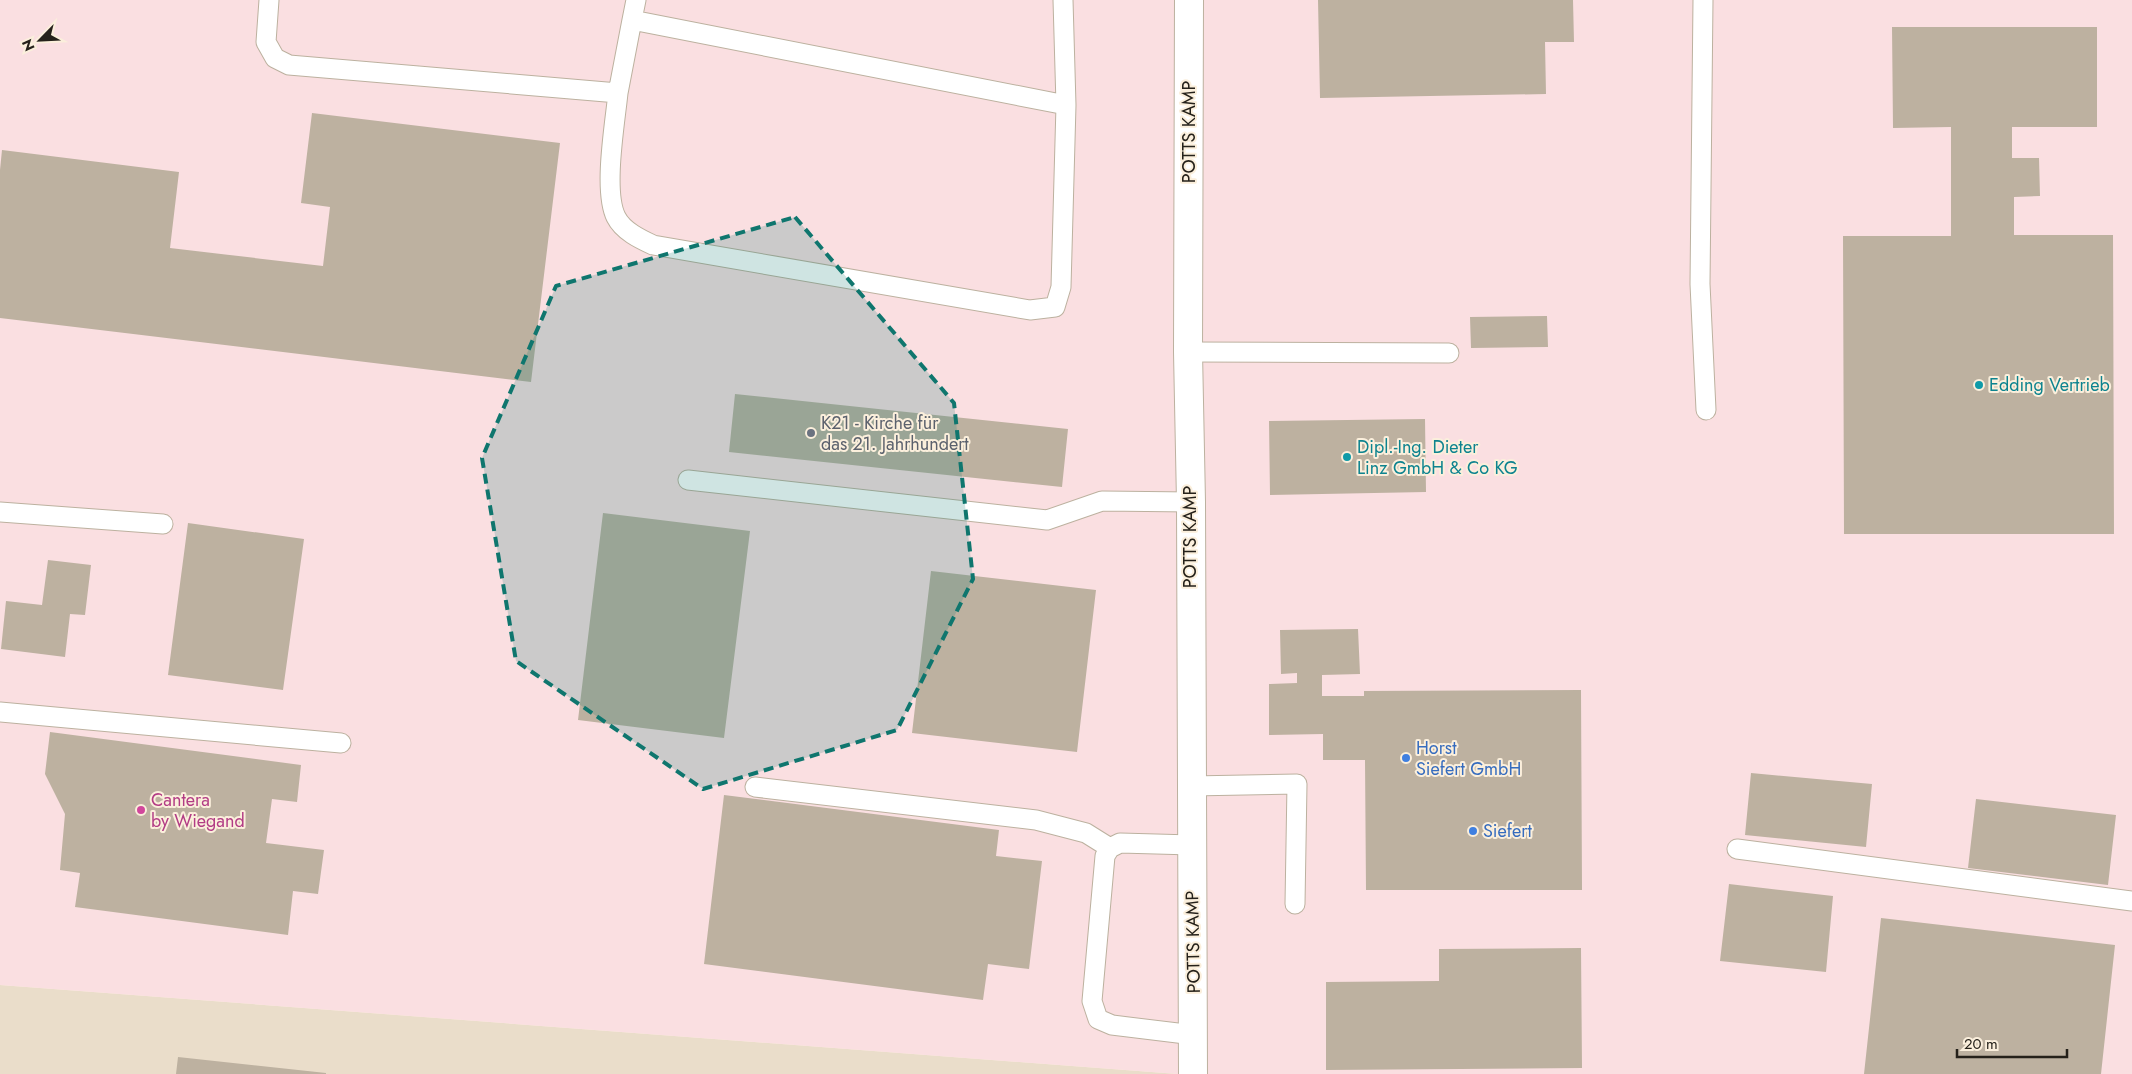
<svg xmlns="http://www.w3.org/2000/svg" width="2132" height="1074" viewBox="0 0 2132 1074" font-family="Jost,sans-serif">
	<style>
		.commercial { fill: #eaddca }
		.industrial { fill: #fadfe1 }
		.building { fill: #bdb1a0 }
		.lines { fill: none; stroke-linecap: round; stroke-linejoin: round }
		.lane-casing { stroke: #bcb19f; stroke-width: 21 }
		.street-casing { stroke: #bcb19f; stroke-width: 30 }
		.lane { stroke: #fff; stroke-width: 19 }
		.street { stroke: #fff; stroke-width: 28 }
		.marked { fill: #0f766e; fill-opacity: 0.2; stroke: #0f766e; stroke-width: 4; stroke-dasharray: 10 6; stroke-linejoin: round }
		.culture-dot { fill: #0f9aa8; stroke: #fbefdc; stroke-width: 2 }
		.worship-dot { fill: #6b7280; stroke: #fbefdc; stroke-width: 2 }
		.shop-dot { fill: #3f7fe0; stroke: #fbefdc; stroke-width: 2 }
		.hotel-dot { fill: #d1479c; stroke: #fbefdc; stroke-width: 2 }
		.labels { text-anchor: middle; stroke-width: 4; stroke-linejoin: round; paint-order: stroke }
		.street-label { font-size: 18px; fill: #25211a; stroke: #fbefdc }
		.culture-label { font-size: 18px; fill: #0d838f; stroke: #fbefdc; text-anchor: start }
		.worship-label { font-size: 18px; fill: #5b616d; stroke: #fbefdc; text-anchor: start }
		.shop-label { font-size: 18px; fill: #366cbe; stroke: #fbefdc; text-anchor: start }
		.hotel-label { font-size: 18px; fill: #b23c85; stroke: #fbefdc; text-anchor: start }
	</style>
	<rect width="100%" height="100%" fill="#fbefdc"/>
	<path class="commercial" d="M0,985L1178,1074H0Z"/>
	<path class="industrial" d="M0,0H2132V1074H1178L0,985Z"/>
	<path class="building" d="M1318,0H1573L1574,42H1545L1546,94L1320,98Z
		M1892,27H2097V127H2012V158H2039L2040,196L2014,197V235H2113L2114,534H1844L1843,236H1951V127L1893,128Z
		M312,113L560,143L531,382L0,318V170L2,150L179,172L170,248L323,266L330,207L301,203Z
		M1547,316L1548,347L1471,348L1470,317Z
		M735,394L1068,429L1062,487L729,452Z
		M1425,419L1426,492L1270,495L1269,421Z
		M603,513L750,531L724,738L578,720Z
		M188,523L304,539L283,690L168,675Z
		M48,560L91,565L85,615L70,614L65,657L1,649L6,601L42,605Z
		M931,571L1096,590L1077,752L912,733Z
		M1358,629L1360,674L1322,675V696H1364V691L1581,690L1582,890H1366L1365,760H1323V734L1269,735V684L1297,683V673L1281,674L1280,630Z
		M50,732L301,765L297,802L272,799L266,843L324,850L318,894L293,891L288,935L75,907L80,873L60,870L65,814L45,774Z
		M1751,773L1872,784L1866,847L1745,835Z
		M724,795L999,830L996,856L1042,861L1029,969L988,964L983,1000L704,964Z
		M1976,799L2116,815L2108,885L1968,868Z
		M1729,884L1833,896L1826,972L1720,961Z
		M1881,918L2115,945L2101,1074H1864Z
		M1581,948L1582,1068L1326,1070V982L1439,981V949Z
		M178,1057L326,1073V1074H176Z"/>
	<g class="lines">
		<g class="lane-casing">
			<path id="lane" d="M269,0L266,42L275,58L289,65L618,93C615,123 603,191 616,217C623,231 640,239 653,245L1030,310L1055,307L1061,287L1066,105L1063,0
				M1703,0L1700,284L1706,410
				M632,20L636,0
				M618,93L632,20L1066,105
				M1188,352L1449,353
				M688,480L1047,520L1102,501L1191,502
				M0,512L163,524
				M0,712L341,743
				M1191,786L1297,784L1295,904
				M755,787L1036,820L1086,833L1110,848
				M1192,845L1120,843L1110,848L1105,856L1092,1001L1098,1019L1112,1025L1194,1035
				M1737,849L2132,901"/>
		</g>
		<g class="street-casing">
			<path id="street" d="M1189,0L1188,352L1191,502L1193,1074"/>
		</g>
		<use href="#lane" class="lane"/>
		<use href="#street" class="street"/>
	</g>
	<path class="marked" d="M795,217L954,403L973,579L897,730L703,789L516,661L482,458L556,286Z"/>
	<g class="culture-dot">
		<circle cx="1979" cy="385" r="5"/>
		<circle cx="1347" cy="457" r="5"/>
	</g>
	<circle class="worship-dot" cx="811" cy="433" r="5"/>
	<g class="shop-dot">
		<circle cx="1406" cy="758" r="5"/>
		<circle cx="1473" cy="831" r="5"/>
	</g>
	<circle class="hotel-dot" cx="141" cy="810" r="5"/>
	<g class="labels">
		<g class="street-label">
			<text transform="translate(1189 132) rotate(-90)" y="6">POTTS KAMP</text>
			<text transform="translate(1190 537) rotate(-90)" y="6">POTTS KAMP</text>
			<text transform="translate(1193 942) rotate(-91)" y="6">POTTS KAMP</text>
		</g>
		<g class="culture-label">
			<text x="1989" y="391">Edding Vertrieb</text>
			<text x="1357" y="453">Dipl.-Ing. Dieter<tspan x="1357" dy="21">Linz GmbH &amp; Co KG</tspan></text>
		</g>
		<g class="worship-label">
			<text x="821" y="429">K21 - Kirche für<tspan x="821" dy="21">das 21. Jahrhundert</tspan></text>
		</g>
		<g class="shop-label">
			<text x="1416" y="754">Horst<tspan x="1416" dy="21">Siefert GmbH</tspan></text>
			<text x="1483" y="837">Siefert</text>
		</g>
		<g class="hotel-label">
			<text x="151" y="806">Cantera<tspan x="151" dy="21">by Wiegand</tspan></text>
		</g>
	</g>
	<g transform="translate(40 40) rotate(246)" stroke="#fbefdc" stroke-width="4" paint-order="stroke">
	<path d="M0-4L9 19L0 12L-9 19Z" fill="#25211a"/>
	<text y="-8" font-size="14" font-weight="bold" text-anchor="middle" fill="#25211a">N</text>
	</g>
	<path d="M1957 1049v8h110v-8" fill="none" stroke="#25211a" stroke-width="2.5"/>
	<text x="1964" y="1049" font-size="15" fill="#25211a" stroke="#fbefdc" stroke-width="4" paint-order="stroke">20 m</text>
</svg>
